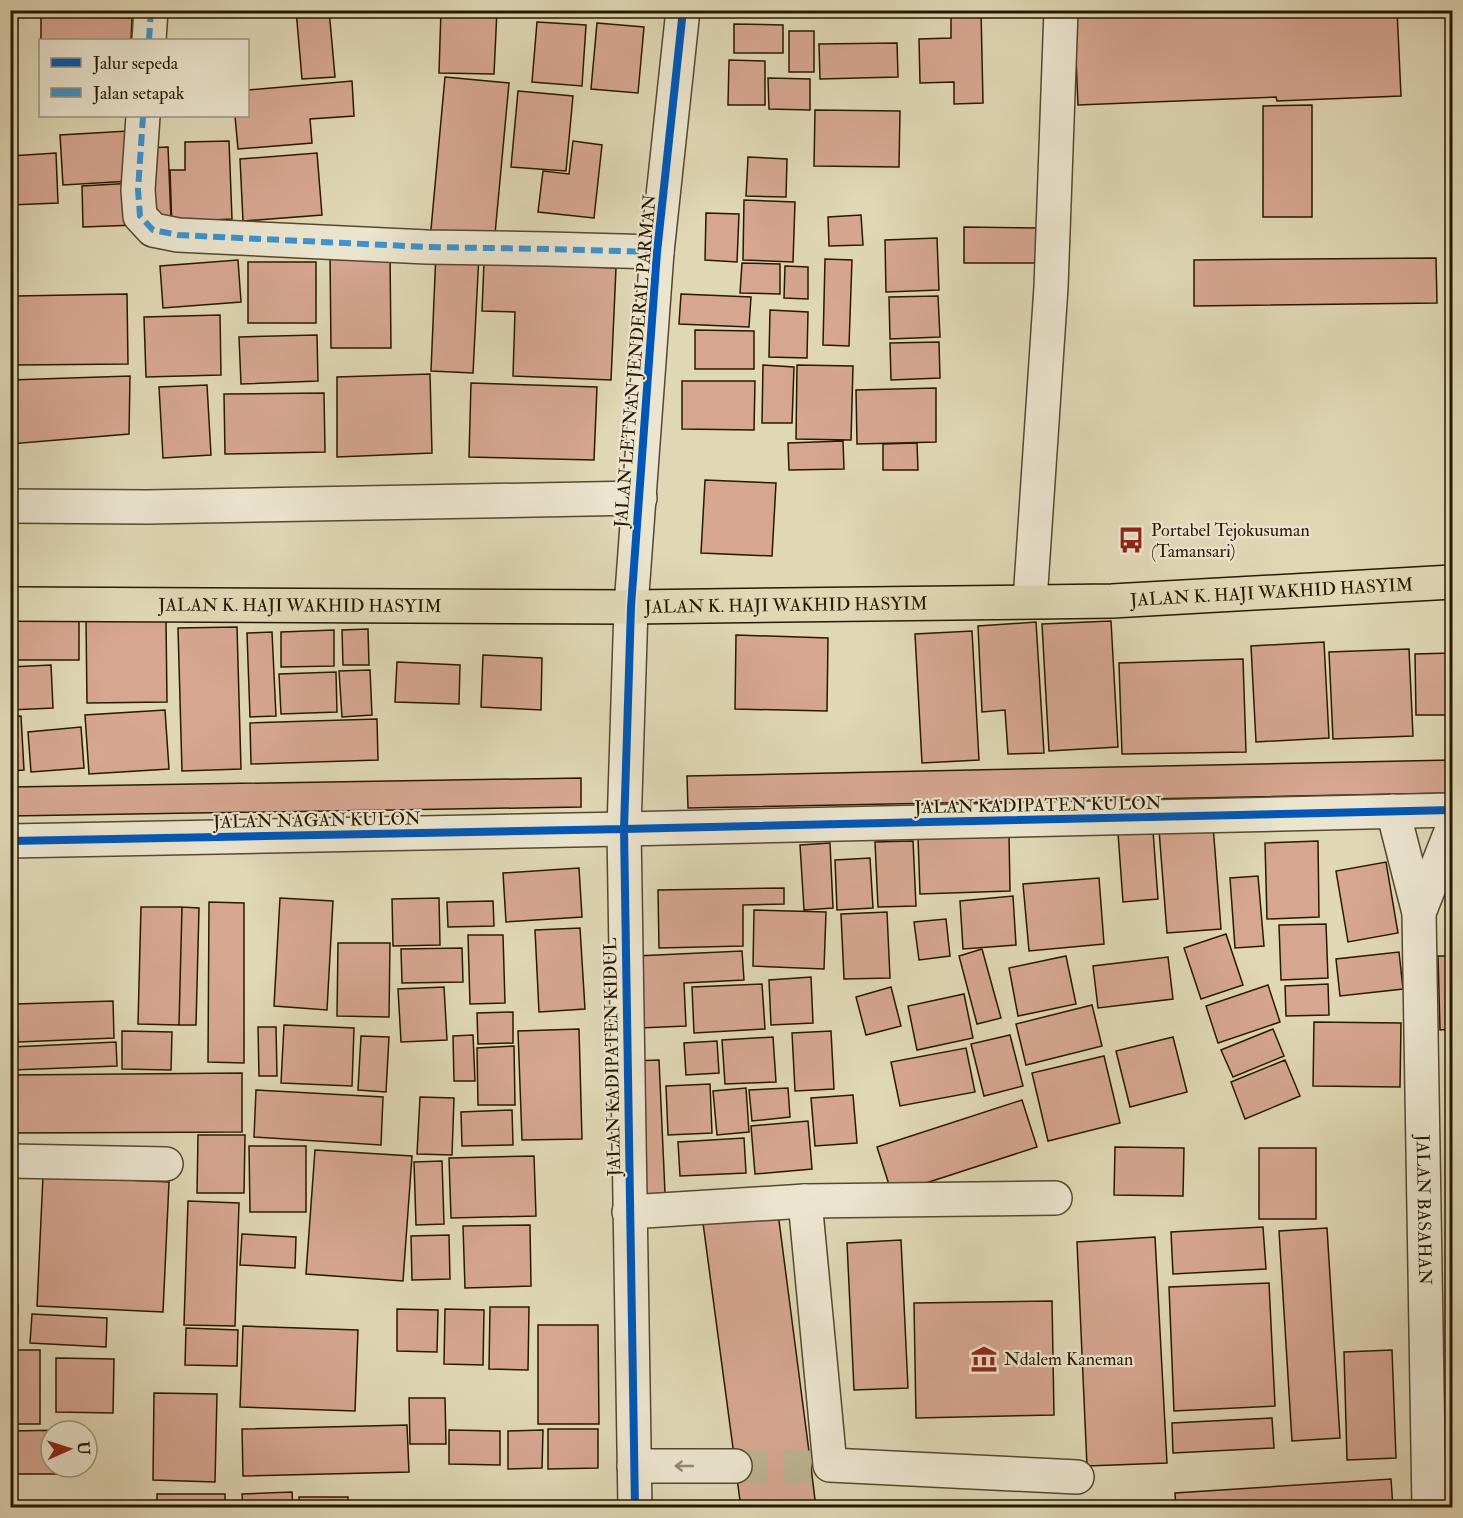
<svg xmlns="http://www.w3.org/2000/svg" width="1463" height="1518" viewBox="0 0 1463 1518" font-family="'IM FELL Double Pica',serif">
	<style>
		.building { fill: #d6a691; stroke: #281800; stroke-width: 1.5 }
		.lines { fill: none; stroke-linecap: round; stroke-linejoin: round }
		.minor-tunnel { stroke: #bbb191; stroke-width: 33; stroke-dasharray: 33 16; stroke-linecap: butt }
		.minor-casing { stroke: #56482d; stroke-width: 36 }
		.major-casing { stroke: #281800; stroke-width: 36 }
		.minor { stroke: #ebe5cf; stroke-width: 33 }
		.major { stroke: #e0d7b5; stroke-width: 33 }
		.quiet { stroke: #3c93d0; stroke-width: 6; stroke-dasharray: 12 6; stroke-linecap: butt }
		.cycleway-casing { stroke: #ebe5cf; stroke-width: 11 }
		.cycleway { stroke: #0057b8; stroke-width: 8 }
		.oneway { stroke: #938972 }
		.labels { text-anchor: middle; stroke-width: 4.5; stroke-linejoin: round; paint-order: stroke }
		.street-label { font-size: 18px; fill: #281800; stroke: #ebe5cf }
		.poi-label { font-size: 18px; fill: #281800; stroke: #ebe5cf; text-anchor: start }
	</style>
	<rect width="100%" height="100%" fill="#e0d7b5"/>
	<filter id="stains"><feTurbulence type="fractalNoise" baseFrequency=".00333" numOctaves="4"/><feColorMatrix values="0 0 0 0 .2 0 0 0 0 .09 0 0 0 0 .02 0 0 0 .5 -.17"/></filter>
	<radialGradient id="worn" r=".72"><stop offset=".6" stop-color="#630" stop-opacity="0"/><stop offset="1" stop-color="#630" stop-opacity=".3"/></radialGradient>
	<path class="building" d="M10,10H18L17,39H10Z
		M296,10H329L335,77L302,79Z
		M441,10H497L494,74L439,73Z
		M791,10H876V13L791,14Z
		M951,10H981L983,103L954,104V82L920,83L919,39L951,38Z
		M1074,10H1397L1401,96L1277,101L1276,97L1078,105Z
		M41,16L132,18L131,40H41Z
		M537,22L586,25L582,86L532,82Z
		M597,23L644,27L638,93L591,89Z
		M734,24L783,25V53H734Z
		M789,31H814V72H789Z
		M897,43L898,77L820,79L819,44Z
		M729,60L765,61V105H728Z
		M445,77L509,83L494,245L430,240Z
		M768,78L810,79V110L769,109Z
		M352,81L354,116L310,119L312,143L238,149L235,116H248V90Z
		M518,91L573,96L566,171L511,167Z
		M1312,105V217H1263V106Z
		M815,110L900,111L899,167L814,166Z
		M128,131L131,181L63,185L60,135Z
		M229,141L232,219L212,220L213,230L172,231L170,170H185V142Z
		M573,141L602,145L594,218L538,212L543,171L569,174Z
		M168,147L171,219L150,220L147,148Z
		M56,153L58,203L10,205V156Z
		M317,153L322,215L243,221L240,159Z
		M748,157L787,159L786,197L746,196Z
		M134,183L136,225L83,227L82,186Z
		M744,200L795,202L793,262L743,260Z
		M706,213L739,214L737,262L705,260Z
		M861,215L863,245L829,246L828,217Z
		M964,227L1041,228V263H964Z
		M937,238L939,290L886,292L885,240Z
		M436,252L479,254L473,373L431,371Z
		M330,254H390L391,348H331Z
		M1436,258L1437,303L1194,306V260Z
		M825,259L852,260L849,346L823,345Z
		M238,260L241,302L163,308L160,266Z
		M248,262H316V323H248Z
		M484,262L616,268L611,380L513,376L515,312L482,311Z
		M742,263L780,264V294L740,293Z
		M785,266L808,267V299L784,298Z
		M127,294L128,364L17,365L16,296Z
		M681,294L751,297L749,327L679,324Z
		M938,296L940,337L890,339L889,297Z
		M770,310L808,312L807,358L769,357Z
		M220,315L221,375L146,377L144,317Z
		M695,330L754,331V369H695Z
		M317,335L318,381L241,384L239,337Z
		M939,342L940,378L891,380L890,343Z
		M763,365L794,367L792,423H762Z
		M797,365L853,366L851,440L796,439Z
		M430,374L432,453L337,457V377Z
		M130,376L129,434L10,444V380Z
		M682,381H755L754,430L682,429Z
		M471,383L597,387L594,460L469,457Z
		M207,385L211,455L163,458L159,387Z
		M936,388V442L857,444L856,390Z
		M324,393L325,452L225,454L224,394Z
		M843,441L844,469L789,470L788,443Z
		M917,443L918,470H883V444Z
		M705,480L776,483L772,556L701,553Z
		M10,615L79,616V660H10Z
		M86,620H166L167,702L87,703Z
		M1111,621L1118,747L1049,751L1042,624Z
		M1036,622L1044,753L1008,754L1005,710L982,712L978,626Z
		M237,627L241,769L182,771L178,628Z
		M368,629L369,665H343L342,630Z
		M334,630V666L281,667V632Z
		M972,631L979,760L922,763L915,634Z
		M272,632L276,716L250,717L247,633Z
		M736,635L828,638L827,711L735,709Z
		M1324,642L1329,738L1256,742L1251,646Z
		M1409,649L1413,736L1333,739L1329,652Z
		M1452,653V715H1416L1415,654Z
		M483,655L542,658L541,710L481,707Z
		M1243,659L1246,752L1122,754L1119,663Z
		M397,662L460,665L459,704L395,702Z
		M51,665L53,708L10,710V667Z
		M370,670L372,715L342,717L339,671Z
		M336,672L337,712L281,714L279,674Z
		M165,710L169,769L89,774L85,715Z
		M21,716L24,770L10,771V717Z
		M377,719L378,760L251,764L250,723Z
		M81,727L84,768L31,772L28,732Z
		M1452,760V793L688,808L687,776Z
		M581,778V807L10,816V787Z
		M1213,825L1221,929L1167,933L1159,830Z
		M1153,831L1158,899L1123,902L1118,833Z
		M1009,834L1010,891L920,894L918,837Z
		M913,841L916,906L878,907L875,842Z
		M1318,841L1319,917L1267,919L1265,843Z
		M830,843L833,908L804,910L800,845Z
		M870,858L873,908L837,910L835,860Z
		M1386,862L1398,933L1348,942L1336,871Z
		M579,868L582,917L506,922L503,873Z
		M1258,876L1264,946L1235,948L1230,878Z
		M1099,878L1104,944L1029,951L1023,884Z
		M784,888V904L743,905V946L659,948L658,890Z
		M1013,896L1016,945L963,949L960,901Z
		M280,898L333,901L327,1010L274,1006Z
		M439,898L440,945L393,946L392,899Z
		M493,901L494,926L448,927L447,902Z
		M209,902L244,903V1063L208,1062Z
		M141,907H182L179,1025L138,1024Z
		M182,907L199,908L196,1025H179Z
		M754,910L826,912L824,969L753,966Z
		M1449,911H1452V951H1450Z
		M887,912L890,978L844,979L841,914Z
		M946,919L950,956L919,960L914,922Z
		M1326,924L1328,978L1281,980L1279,925Z
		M580,928L585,1009L539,1012L535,930Z
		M1226,934L1243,985L1201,999L1184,948Z
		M468,935H503L505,1003L470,1004Z
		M338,943H390L389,1017L337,1016Z
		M462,948L463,982L402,983L401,949Z
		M982,949L1001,1018L977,1024L959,956Z
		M742,951L744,980L684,983L686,1026L639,1028L636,956Z
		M1399,952L1403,989L1340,996L1336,959Z
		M1066,956L1076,1004L1018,1016L1009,968Z
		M1438,956H1452V1029L1440,1030Z
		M1168,957L1173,999L1098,1008L1093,966Z
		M811,977L813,1023L771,1025L769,980Z
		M762,984L765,1029L694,1033L692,987Z
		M1328,984L1329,1015L1286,1016L1285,986Z
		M1268,985L1280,1022L1218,1043L1206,1006Z
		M444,987L447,1040L401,1042L398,989Z
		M891,987L901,1026L866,1035L856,997Z
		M964,994L973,1038L917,1050L908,1006Z
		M113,1001L114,1038L18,1042L16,1004Z
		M1092,1005L1102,1046L1026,1065L1016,1024Z
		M513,1012V1043L478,1044L477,1013Z
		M1314,1022L1401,1023L1400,1087L1313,1086Z
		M284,1025L354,1028L352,1086L281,1083Z
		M258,1027H276L277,1076H259Z
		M579,1029L582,1139L522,1140L518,1031Z
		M1273,1029L1284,1056L1233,1077L1221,1050Z
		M122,1031L172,1032L171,1070L122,1069Z
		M831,1031L834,1089L795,1091L792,1033Z
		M473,1035L475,1081H454L453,1036Z
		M1010,1035L1023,1086L984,1096L971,1044Z
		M361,1036L389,1037L386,1092L358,1090Z
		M773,1037L776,1082L725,1084L722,1040Z
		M1173,1037L1187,1092L1130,1107L1116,1051Z
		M717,1041L719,1073L686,1075L684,1043Z
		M116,1042L117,1066L12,1070V1047Z
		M514,1046L515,1105H478L477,1048Z
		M966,1048L975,1092L900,1106L891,1062Z
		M1104,1056L1120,1123L1048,1141L1032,1073Z
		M659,1060L665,1193L638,1195L632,1061Z
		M1285,1060L1300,1096L1245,1119L1231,1082Z
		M242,1073V1132L10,1133V1075Z
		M710,1084L712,1133L668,1135L666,1086Z
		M746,1088L749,1132L717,1135L713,1091Z
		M788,1088L790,1117L752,1121L749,1090Z
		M256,1090L383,1097L381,1145L254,1137Z
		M853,1095L857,1143L815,1146L811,1098Z
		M420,1097L454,1098L452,1155L417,1154Z
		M1022,1100L1037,1147L892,1194L877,1147Z
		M512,1110L513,1145L462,1146L461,1112Z
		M808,1121L812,1169L755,1174L751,1126Z
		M198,1135H245L244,1193H197Z
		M744,1138L746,1173L680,1176L678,1142Z
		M249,1146H306V1212H250Z
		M1115,1147L1184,1148L1183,1196L1114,1195Z
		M1259,1148H1316V1219H1259Z
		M315,1150L412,1156L403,1281L306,1274Z
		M534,1156L536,1216L451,1218L449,1158Z
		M442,1161L444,1224L416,1225L414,1162Z
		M43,1176L169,1182L163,1312L37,1306Z
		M188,1201L239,1203L235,1326L184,1325Z
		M778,1213L811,1467L816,1508H741L703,1223Z
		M530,1225L531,1286L465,1288L463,1226Z
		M1263,1227L1266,1269L1173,1274L1171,1232Z
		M1327,1228L1340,1438L1292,1441L1279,1231Z
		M242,1234L296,1237L295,1268L240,1265Z
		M449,1235L450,1279L412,1280L411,1236Z
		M1155,1237L1167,1463L1087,1466L1077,1242Z
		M901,1240L908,1388L854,1390L847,1243Z
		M1269,1283L1275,1406L1174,1411L1169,1287Z
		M1052,1301L1054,1415L916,1418L914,1303Z
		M10,1305H18L16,1345L10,1344Z
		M490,1307H529L528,1370L489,1369Z
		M397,1309L438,1310L437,1352L397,1351Z
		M445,1309L484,1310L483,1365L444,1364Z
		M32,1314L107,1318L106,1347L30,1343Z
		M538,1325H598L599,1424H538Z
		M243,1326L358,1330L355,1411L240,1407Z
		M186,1328L238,1330L237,1366L185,1365Z
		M10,1350H40V1424H10Z
		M1392,1350L1396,1458L1347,1460L1344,1352Z
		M56,1358L114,1359L113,1413L56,1412Z
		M154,1393L217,1394L215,1482L153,1480Z
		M409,1398H445L446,1444H410Z
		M1272,1418L1274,1448L1173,1453L1172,1423Z
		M407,1425L409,1472L243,1476L242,1429Z
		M548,1429H598V1468L548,1469Z
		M67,1430L51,1431V1467H67V1474H10V1431Z
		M449,1430L500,1431V1465L449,1464Z
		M543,1430L542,1468L508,1469V1431Z
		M1391,1479L1393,1508H1176L1175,1493Z
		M292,1492L293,1508H243L242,1494Z
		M157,1494H225V1508H157Z
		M299,1497H348V1508H300Z
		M684,1502L685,1508H652Z
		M356,1504H407V1508H356Z"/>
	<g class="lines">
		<path class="minor-tunnel" d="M735,1466L811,1467"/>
		<g class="minor-casing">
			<g id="minor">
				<path d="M149,40L151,10"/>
				<path d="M143,116L138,190L140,216L153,230L178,235L427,247L548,249L657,252"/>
				<path d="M10,506L147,507L640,498"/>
				<path d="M1030,601L1051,287L1061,10"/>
				<path id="s1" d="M1393,811L1419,913L1429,1508"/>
				<path d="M10,841L624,829L1452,810"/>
				<path d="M1419,913L1452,829"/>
				<path d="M10,1161L166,1164"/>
				<path d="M805,1201L830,1465L1077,1477"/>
				<path d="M629,1212L805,1201L1055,1198"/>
				<path d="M634,1466H735"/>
				<path d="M635,1508L624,829L631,607L657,252L683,10"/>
			</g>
		</g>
		<g class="major-casing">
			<g id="major">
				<path id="s2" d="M10,604L631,607L1112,601L1452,582"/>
			</g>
		</g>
		<use href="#minor" class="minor"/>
		<use href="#major" class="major"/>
		<path class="quiet" d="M149,40L151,10
			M143,116L138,190L140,216L153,230L178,235L427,247L548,249L657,252"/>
		<g class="cycleway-casing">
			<path id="cycleway" d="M10,841L624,829L1452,810
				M635,1508L624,829L631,607L657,252L683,10"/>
		</g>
		<use href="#cycleway" class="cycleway"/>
	</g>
	<defs><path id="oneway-shaft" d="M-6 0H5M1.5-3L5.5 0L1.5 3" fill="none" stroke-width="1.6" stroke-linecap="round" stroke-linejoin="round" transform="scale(1.5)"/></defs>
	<use class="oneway" href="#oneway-shaft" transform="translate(684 1466) rotate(-180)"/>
	<defs>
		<g id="bus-bare" transform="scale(2.07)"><path d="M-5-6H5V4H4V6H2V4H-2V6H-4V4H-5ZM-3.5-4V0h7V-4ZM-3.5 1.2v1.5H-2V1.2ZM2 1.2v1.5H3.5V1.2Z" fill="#8f2418" stroke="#ebe5cf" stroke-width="2.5" paint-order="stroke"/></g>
		<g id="museum-bare" transform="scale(2.07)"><path d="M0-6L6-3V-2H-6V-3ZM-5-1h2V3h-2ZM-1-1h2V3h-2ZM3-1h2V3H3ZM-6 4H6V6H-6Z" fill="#8f2418" stroke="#ebe5cf" stroke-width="2.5" paint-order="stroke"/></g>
	</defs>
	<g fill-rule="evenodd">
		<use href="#bus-bare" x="1131" y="540"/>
		<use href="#museum-bare" x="984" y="1359"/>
	</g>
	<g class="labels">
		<g class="street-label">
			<text transform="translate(635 361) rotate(-85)" y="6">JALAN LETNAN JENDERAL PARMAN</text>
			<text dy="6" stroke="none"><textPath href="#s2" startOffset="1262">JALAN K. HAJI WAKHID HASYIM</textPath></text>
			<text dy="6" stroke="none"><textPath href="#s2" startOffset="290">JALAN K. HAJI WAKHID HASYIM</textPath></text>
			<text dy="6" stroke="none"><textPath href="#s2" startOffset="776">JALAN K. HAJI WAKHID HASYIM</textPath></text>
			<text transform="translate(1038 805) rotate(-1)" y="6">JALAN KADIPATEN KULON</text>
			<text transform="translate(317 820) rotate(-1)" y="6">JALAN NAGAN KULON</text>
			<text transform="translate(612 1057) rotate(-91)" y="6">JALAN KADIPATEN KIDUL</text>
			<text dy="6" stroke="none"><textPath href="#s1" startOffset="402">JALAN BASAHAN</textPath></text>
		</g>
		<g class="poi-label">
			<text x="1151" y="536">Portabel Tejokusuman<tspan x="1151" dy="21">(Tamansari)</tspan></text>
			<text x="1004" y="1365">Ndalem Kaneman</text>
		</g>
	</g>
	<rect width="1463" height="1518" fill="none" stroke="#e0d7b5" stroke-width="36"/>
	<rect x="12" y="12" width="1439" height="1494" fill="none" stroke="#281800" stroke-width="3"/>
	<rect x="18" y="18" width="1427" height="1482" fill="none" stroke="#281800" stroke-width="1.5"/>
	<rect x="39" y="39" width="210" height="78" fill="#ebe5cf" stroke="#9d937c" stroke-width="1.5"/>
	<rect x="51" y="58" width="30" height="9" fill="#0057b8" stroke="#9d937c" stroke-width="1.5"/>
	<text x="93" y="69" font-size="18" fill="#281800">Jalur sepeda</text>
	<rect x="51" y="88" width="30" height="9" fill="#3c93d0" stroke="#9d937c" stroke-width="1.5"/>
	<text x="93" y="99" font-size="18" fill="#281800">Jalan setapak</text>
	<g transform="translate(69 1449) rotate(87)"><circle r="28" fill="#ebe5cf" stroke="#9d937c" stroke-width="1.5"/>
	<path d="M0-4.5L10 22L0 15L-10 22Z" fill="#8f2418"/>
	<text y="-9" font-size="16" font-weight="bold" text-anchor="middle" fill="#281800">U</text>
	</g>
	<rect width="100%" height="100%" filter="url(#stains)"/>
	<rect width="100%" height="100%" fill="url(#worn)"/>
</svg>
